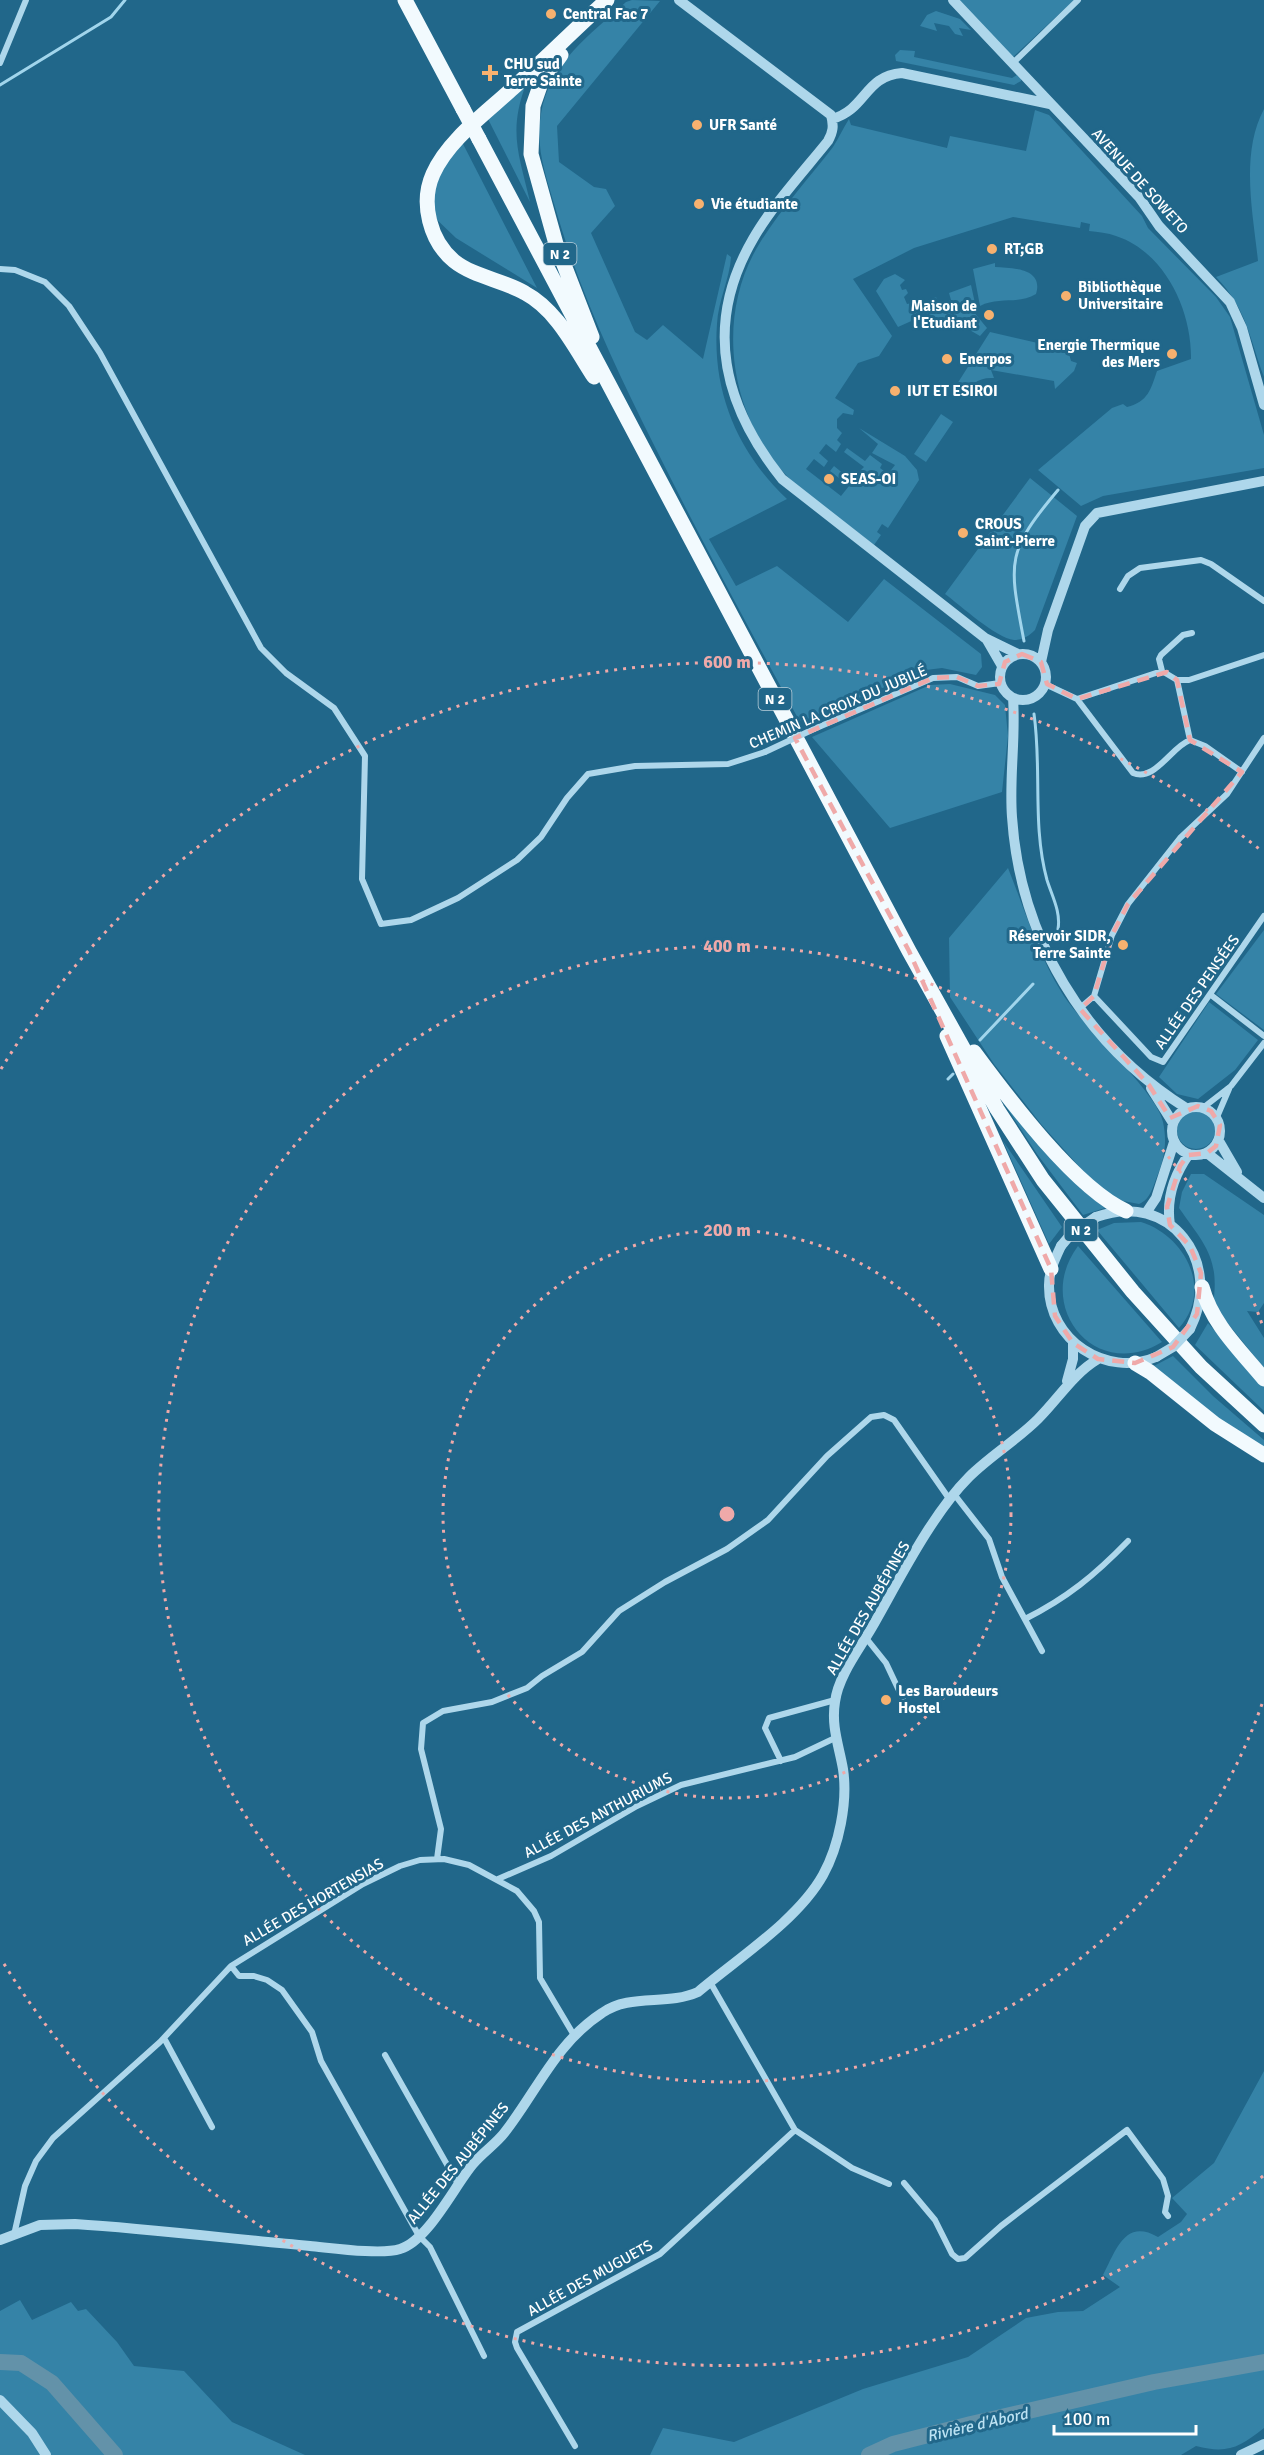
<svg xmlns="http://www.w3.org/2000/svg" width="1264" height="2455" viewBox="0 0 1264 2455" font-family="Signika,sans-serif">
	<style>
		.green { fill: #3583a7 }
		.lines { fill: none; stroke-linecap: round; stroke-linejoin: round }
		.stream { stroke: #a1d5ec; stroke-width: 3 }
		.river { stroke: #6392a9; stroke-width: 16 }
		.minor { stroke: #aed7eb; stroke-width: 6 }
		.tertiary { stroke: #aed7eb; stroke-width: 10 }
		.primary { stroke: #f2fafe; stroke-width: 15 }
		.minor-bridge { stroke: #aed7eb; stroke-width: 6 }
		.tertiary-bridge { stroke: #aed7eb; stroke-width: 10 }
		.primary-bridge { stroke: #f2fafe; stroke-width: 15 }
		.marked { fill: none; stroke: #efa9a9; stroke-width: 4.5; stroke-dasharray: 12 8; stroke-linejoin: round }
		.ring { fill: none; stroke: #efa9a9; stroke-width: 3; stroke-dasharray: 3 6 }
		.poi-dot { fill: #f7b16f; stroke: #21678a; stroke-width: 2 }
		.labels { text-anchor: middle; stroke-width: 6; stroke-linejoin: round; paint-order: stroke }
		.shield { fill: #21678a; stroke: #bcd1dc; stroke-width: 1.5 }
		.shield-label { font-size: 14px; font-weight: bold; fill: #fff }
		.poi-label { font-size: 15px; font-weight: bold; fill: #fff; stroke: #21678a; text-anchor: start }
		.street-label { font-size: 15px; fill: #fff; stroke: #21678a }
		.water-label { font-size: 16px; font-style: italic; fill: #bce2f3; stroke: #21678a }
		.centre { fill: #efa9a9; stroke: #21678a; stroke-width: 3 }
		.ring-label { font-size: 18px; text-anchor: middle; font-weight: bold; fill: #efa9a9; stroke: #21678a; stroke-width: 6; stroke-linejoin: round; paint-order: stroke }
	</style>
	<rect width="100%" height="100%" fill="#21678a"/>
	<path class="green" d="M632,0L660,1L557,126L559,162L594,187L606,189L615,206L591,233L635,332L647,340L663,325L703,359L727,254L731,257C730,278 718,301 717,324C712,392 738,453 787,499L709,539L736,586L777,566L848,622L884,579L981,654L982,667L976,675L942,668L926,670L800,722C751,632 702,542 656,449C617,371 579,291 555,207C546,176 535,147 541,114C549,63 590,35 626,2Z
		M958,0H1074L1013,57Z
		M936,11L960,19L971,30L959,28L963,36L955,34L949,26L934,23L937,31L920,26L927,15Z
		M900,50L915,51L914,57L1012,78L1017,75L1022,76L1021,81L1014,85L896,61L895,55Z
		M526,84C508,132 519,154 530,202L487,117Z
		M1264,109V377C1249,337 1247,309 1216,277L1258,261C1253,213 1240,154 1264,109Z
		M1035,110L1049,115L1142,216L1148,228L1216,297L1230,317L1264,435V468L1103,496L1081,506L1038,470L1112,408L1123,404L1127,407C1148,402 1151,389 1157,371L1191,359C1192,311 1165,252 1116,236C1108,233 1098,232 1089,231L1090,224L1081,222L1080,228L1013,217L914,248L853,279L892,336L879,356L858,363L835,398L854,410L853,415L843,413L837,419V428L842,433L837,440L841,444L836,452L826,444L819,453L828,461L824,467L814,459L806,469L841,496L849,486L830,471L834,466L855,483L863,474L860,471L864,467L844,452L847,448L865,461L870,455L882,464L880,468L888,474L895,465L872,453L878,444L859,428L905,456L917,470L919,480L888,528L882,524L877,532L881,535L874,545C848,524 806,497 785,474C728,412 715,313 761,241C782,208 809,178 833,147C839,138 843,128 849,119L851,125L947,148L950,136L1026,151Z
		M462,142L537,288L456,238L433,216L431,185Z
		M995,263V267C1012,268 1044,268 1036,294C1018,305 999,296 980,306L973,269Z
		M895,274L905,280L900,285L902,290L906,289L908,293L904,297L907,304L912,303L914,306L936,297L939,304L951,300L949,293L971,285L976,308L973,311L987,328L980,336L947,317L942,325L931,327L926,322L922,324L918,318L898,327L876,291L884,279Z
		M990,332L1068,350L1071,361L1077,363L1074,371L1055,389L1054,381L991,370L994,378C977,377 971,385 962,398L952,392Z
		M941,414L953,422L926,462L914,454Z
		M1030,478L1077,516L1035,630C1029,636 1023,640 1014,640C996,638 960,605 945,594Z
		M950,684L995,695L1005,705L1008,736L1002,792L890,828L812,737L930,685Z
		M1008,868C1025,910 1038,955 1062,993C1082,1026 1158,1093 1163,1122C1167,1141 1165,1156 1158,1174C1153,1186 1151,1199 1139,1204L1113,1199L1102,1192L1041,1124L994,1064L950,997L949,938Z
		M1264,930V1030L1216,994Z
		M1209,1002L1258,1040L1235,1070L1198,1099L1177,1094L1159,1077Z
		M1001,1099L1081,1189L1105,1208L1083,1215L1037,1154Z
		M1177 1130a19 19 0 1 1 38 0a19 19 0 1 1-38 0Z
		M1003,1141L1062,1227L1049,1244Z
		M1191,1174H1204L1264,1215V1303L1258,1312L1247,1311L1264,1338V1368L1213,1305C1220,1258 1205,1245 1179,1208L1182,1192Z
		M1141,1222C1184,1235 1214,1289 1179,1328L1097,1230L1114,1223Z
		M1078,1246L1162,1342C1095,1383 1033,1306 1078,1246Z
		M1208,1323L1264,1387V1411L1195,1345Z
		M1173,1356L1213,1396L1264,1440V1450L1199,1407L1150,1368Z
		M1264,2071V2428C1239,2448 1227,2454 1196,2446L1181,2455H650L663,2428L734,2442L863,2389L968,2357L1026,2318L1058,2312L1083,2311L1120,2287L1103,2275C1116,2250 1125,2218 1158,2237L1181,2222L1187,2214L1172,2198L1214,2163Z
		M20,2300L32,2320L71,2302L78,2311L86,2309L117,2342L134,2366L184,2371L232,2422L305,2455H0V2311Z"/>
	<g class="lines">
		<path class="stream" d="M0,85L111,17L125,0
			M1024,641C1009,562 1005,553 1058,490
			M1034,714C1042,769 1032,825 1047,880C1052,896 1061,912 1058,929
			M980,1040L1033,984
			M948,1079L953,1074"/>
		<path class="river" d="M0,2362L21,2363L52,2383L115,2455
			M869,2455L893,2444L971,2424L1154,2382L1264,2362"/>
		<path class="minor" d="M0,63L26,0
			M1013,63L1078,0
			M0,269L15,270L45,282L69,306L100,353L261,648L286,673L334,708L365,756L362,879L381,924L411,920L458,898L517,860L541,837L567,798L588,774L635,766L728,764L765,752
			M1120,589L1128,576L1140,568L1201,560L1211,564L1264,601
			M1162,671L1159,659L1161,655L1183,635L1192,633
			M1177,680L1190,740
			M1045,684L1077,699L1162,671L1177,680H1189L1264,655
			M1077,699L1133,773C1155,782 1171,747 1190,740L1205,746L1242,772
			M814,729L933,678L957,677L978,686L1000,683
			M1211,995L1264,1036
			M1094,996L1151,1057L1163,1062L1264,916
			M1080,1008L1094,996L1112,935L1128,904L1180,838L1227,794L1264,738
			M1204,1107L1231,1086L1264,1043
			M1217,1117L1229,1089
			M954,1494L989,1539L1002,1577L1042,1651
			M1025,1619C1067,1598 1095,1575 1128,1541
			M866,1638L886,1663L903,1699
			M781,1761L765,1728L769,1718L835,1700
			M437,1859L441,1829L421,1749L423,1723L443,1711L492,1702L527,1688L542,1676L582,1652L619,1611L665,1582L727,1549L768,1520L827,1456L871,1417L884,1415L894,1420L950,1500
			M498,1879L551,1856L637,1806L681,1785L795,1757L835,1738
			M231,1966L239,1976H254L267,1980L282,1990L312,2032L321,2061L419,2236L430,2247L484,2356
			M710,1982L795,2130L852,2168L889,2184
			M164,2038L212,2127
			M385,2055L458,2184
			M904,2183L935,2220L952,2254L958,2259L965,2258L1001,2226L1127,2130L1163,2179L1168,2196L1165,2212L1168,2216
			M14,2235L25,2186L36,2161L53,2138L160,2042L231,1966L363,1884L400,1866L420,1860L444,1859L469,1865L517,1891L534,1911L539,1922L540,1978L575,2037
			M575,2446L517,2348L515,2342L517,2332L660,2254L795,2130"/>
		<path class="tertiary" d="M679,0L831,115C834,126 833,132 828,141C804,171 771,207 753,239C703,325 723,405 782,479L985,638L1018,654
			M953,0L1139,197L1159,226L1230,302L1242,328L1264,405
			M832,119C867,109 864,76 902,73L1050,104
			M987,640L1002,666
			M1000 677a23 23 0 1 1 46 0a23 23 0 1 1-46 0Z
			M1041,662L1048,630L1085,526L1097,513L1264,481
			M1013,698C1016,738 1009,777 1012,817C1020,937 1084,1044 1186,1108
			M1151,1088L1173,1123
			M1172 1131a24 24 0 1 1 48 0a24 24 0 1 1-48 0Z
			M1219,1141L1237,1172
			M1207,1153L1264,1198
			M1146,1213L1156,1198L1174,1142
			M1096,1217C1170,1190 1224,1262 1190,1329
			M1170,1225C1166,1199 1174,1175 1189,1154
			M1061,1246C1055,1259 1049,1271 1049,1285C1048,1340 1106,1378 1156,1357
			M1067,1381L1073,1359V1343
			M0,2240L40,2225L75,2224C153,2229 232,2239 310,2246C332,2248 381,2255 400,2249C428,2241 455,2185 473,2164C483,2152 496,2144 505,2132C537,2091 556,2043 602,2013C630,1993 667,2006 698,1992C737,1959 798,1920 823,1875C839,1846 848,1802 843,1769C839,1746 831,1726 835,1702C838,1677 858,1651 871,1629C898,1582 931,1515 969,1477C990,1456 1017,1440 1038,1419C1059,1398 1073,1374 1098,1359
			M0,2400L32,2433L46,2455
			M1241,2455L1264,2444"/>
		<path class="primary" d="M405,0L463,109
			M561,55L541,83L533,106L531,154L556,244L592,337
			M479,139L909,951L997,1109L1043,1180L1133,1292L1201,1367L1264,1425
			M594,377C575,348 557,310 525,293C503,280 474,277 454,261C430,241 420,203 433,174C448,140 486,113 513,88C545,59 575,29 607,0
			M947,1036L1051,1269
			M974,1052C1008,1098 1076,1189 1126,1211
			M1202,1287C1212,1324 1240,1350 1264,1379
			M1135,1363L1150,1372L1215,1424L1264,1455"/>
		<path class="minor-bridge" d="M765,752L814,729"/>
		<path class="tertiary-bridge" d="M1061,1246L1071,1234L1096,1217
			M1156,1357L1173,1347L1190,1329"/>
		<path class="primary-bridge" d="M463,109L479,139"/>
	</g>
	<path class="marked" d="M1022,654L1041,662L1047,684L1077,699L1167,672L1177,680L1190,740L1242,772L1128,904L1112,935L1094,996L1080,1009L1149,1085L1170,1118L1198,1106L1211,1111L1220,1125L1216,1146L1207,1153L1188,1155L1180,1166L1167,1207L1170,1225L1190,1246L1201,1273L1197,1314L1173,1347L1135,1363L1098,1359L1073,1343L1055,1316L1051,1269L909,951L795,738L933,678L957,677L978,686L999,684L1005,662Z"/>
	<g class="ring">
		<circle cx="727" cy="1514" r="284"/>
		<path d="M1262 1704A568 568 0 1 1 1262 1324"/>
		<path d="M1263 2176A852 852 0 0 1 1 1959M1 1069A852 852 0 0 1 1263 852"/>
	</g>
	<g class="poi-dot">
		<circle cx="551" cy="14" r="6"/>
		<path d="M487 64h6v6h6v6h-6v6h-6v-6h-6v-6h6z"/>
		<circle cx="697" cy="125" r="6"/>
		<circle cx="699" cy="204" r="6"/>
		<circle cx="992" cy="249" r="6"/>
		<circle cx="1066" cy="296" r="6"/>
		<circle cx="989" cy="315" r="6"/>
		<circle cx="1172" cy="354" r="6"/>
		<circle cx="947" cy="359" r="6"/>
		<circle cx="895" cy="391" r="6"/>
		<circle cx="829" cy="479" r="6"/>
		<circle cx="963" cy="533" r="6"/>
		<circle cx="1123" cy="945" r="6"/>
		<circle cx="886" cy="1700" r="6"/>
	</g>
	<g class="labels">
		<g class="shield">
			<rect x="543.5" y="243" width="33" height="22" rx="4.5"/>
			<rect x="758.5" y="688" width="33" height="22" rx="4.5"/>
			<rect x="1064.5" y="1219" width="33" height="22" rx="4.5"/>
		</g>
		<g class="shield-label">
			<text x="560" y="259">N 2</text>
			<text x="775" y="704">N 2</text>
			<text x="1081" y="1235">N 2</text>
		</g>
		<g class="poi-label">
			<text x="563" y="19">Central Fac 7</text>
			<text x="504" y="69">CHU sud<tspan x="504" dy="17">Terre Sainte</tspan></text>
			<text x="709" y="130">UFR Santé</text>
			<text x="711" y="209">Vie étudiante</text>
			<text x="1004" y="254">RT;GB</text>
			<text x="1078" y="292">Bibliothèque<tspan x="1078" dy="17">Universitaire</tspan></text>
			<text x="977" y="311" text-anchor="end">Maison de<tspan x="977" dy="17">l'Etudiant</tspan></text>
			<text x="1160" y="350" text-anchor="end">Energie Thermique<tspan x="1160" dy="17">des Mers</tspan></text>
			<text x="959" y="364">Enerpos</text>
			<text x="907" y="396">IUT ET ESIROI</text>
			<text x="841" y="484">SEAS-OI</text>
			<text x="975" y="529">CROUS<tspan x="975" dy="17">Saint-Pierre</tspan></text>
			<text x="1111" y="941" text-anchor="end">Réservoir SIDR,<tspan x="1111" dy="17">Terre Sainte</tspan></text>
			<text x="898" y="1696">Les Baroudeurs<tspan x="898" dy="17">Hostel</tspan></text>
		</g>
		<g class="street-label">
			<text transform="translate(1140 181) rotate(48)" y="5">AVENUE DE SOWETO</text>
			<text transform="translate(838 707) rotate(-23)" y="5">CHEMIN LA CROIX DU JUBILÉ</text>
			<text transform="translate(1197 992) rotate(-55)" y="5">ALLÉE DES PENSÉES</text>
			<text transform="translate(868 1608) rotate(-60)" y="5">ALLÉE DES AUBÉPINES</text>
			<text transform="translate(598 1815) rotate(-28)" y="5">ALLÉE DES ANTHURIUMS</text>
			<text transform="translate(313 1902) rotate(-30)" y="5">ALLÉE DES HORTENSIAS</text>
			<text transform="translate(458 2163) rotate(-51)" y="5">ALLÉE DES AUBÉPINES</text>
			<text transform="translate(590 2278) rotate(-29)" y="5">ALLÉE DES MUGUETS</text>
		</g>
		<g class="water-label">
			<text transform="translate(977 2424) rotate(-13)" y="6">Rivière d'Abord</text>
		</g>
	</g>
	<circle cx="727" cy="1514" r="9" class="centre"/>
	<g class="ring-label">
		<text x="727" y="668">600 m</text>
		<text x="727" y="952">400 m</text>
		<text x="727" y="1236">200 m</text>
	</g>
	<path d="M1054 2425v9h142v-9" fill="none" stroke="#ffffff" stroke-width="3"/>
	<text x="1063" y="2425" font-size="18" fill="#ffffff" stroke="#21678a" stroke-width="4.5" paint-order="stroke">100 m</text>
</svg>
